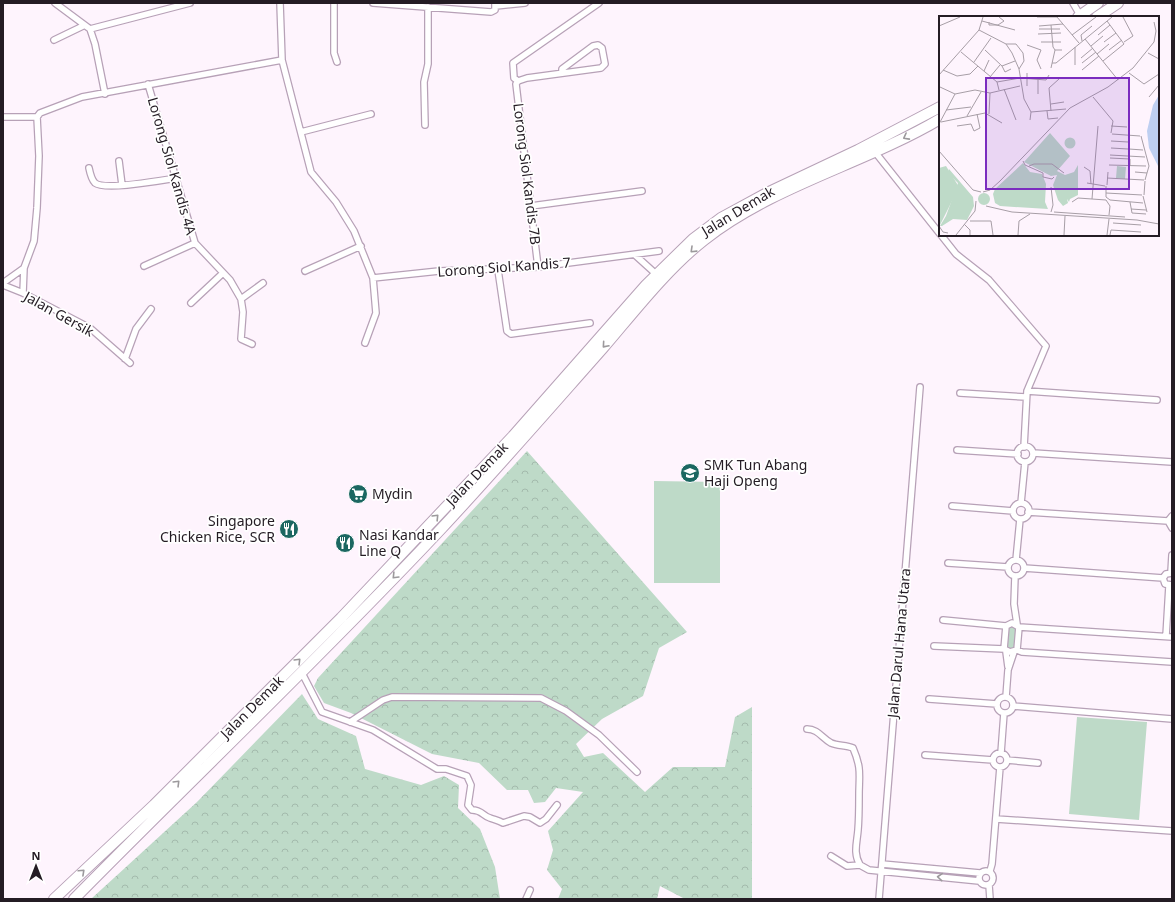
<svg xmlns="http://www.w3.org/2000/svg" width="1175" height="902" viewBox="0 0 1175 902" font-family="'Noto Sans',sans-serif">
	<style>
		.green { fill: #bedac8 }
		.forest { fill: url(#forest-crowns) }
		.lines { fill: none; stroke-linecap: round; stroke-linejoin: round }
		.street-casing { stroke: #b7a1b7; stroke-width: 8 }
		.highway-casing { stroke: #b7a1b7; stroke-width: 12 }
		.street { stroke: #fff; stroke-width: 5.5 }
		.highway { stroke: #fff; stroke-width: 10 }
		.oneway { stroke: #9c999c }
		.labels { text-anchor: middle; stroke-width: 3.5; stroke-linejoin: round; paint-order: stroke }
		.street-label { font-size: 14px; fill: #241c24; stroke: #fff }
		.poi-label { font-size: 14px; fill: #241c24; stroke: #fff; text-anchor: start }
		.inset-road { fill: none; stroke: #a79ea6; stroke-width: 1 }
		.view { fill: #7b2cbf; fill-opacity: 0.15; stroke: #7b2cbf; stroke-width: 2 }
		.inset-edge { fill: none; stroke: #241c24; stroke-width: 2 }
	</style>
	<defs>
		<pattern id="forest-crowns" width="20" height="18" patternUnits="userSpaceOnUse"><rect width="20" height="18" fill="#bedac8"/><path d="M2 6a3 3 0 1 1 6 0M12 15a3 3 0 1 1 6 0" fill="none" stroke="#a3baac"/></pattern>
	</defs>
	<rect width="100%" height="100%" fill="#fef4fd"/>
	<path class="green" d="M654,481L720,482V583H654Z
		M1012,626L1017,630L1015,648L1012,650L1007,648L1008,627Z
		M1077,717L1147,722L1139,820L1069,814Z"/>
	<path class="forest" d="M527,451L687,632L659,648L643,696L602,719L576,744L584,757L603,753L645,792L673,767H725L735,717L752,707V899H685L660,886L657,899H558L562,889L547,870L553,850L548,831L583,792L556,788L545,802L534,803L528,790H507L479,763L432,754L351,713L324,703L314,686L318,678Z
		M302,694L318,719L356,736L365,769L421,785L444,776L459,785L458,808L480,829L495,867L500,899H91L197,802Z"/>
	<g class="lines">
		<g class="street-casing">
			<path id="street" d="M55,3L90,29L95,44L105,94
				M280,3L282,60L311,172L336,202L354,231L373,278L376,313L365,343
				M334,3V53L337,62
				M373,3L491,12L495,10V3
				M1073,3L1080,15
				M496,6L525,3
				M90,29L190,3
				M54,40L83,26
				M518,81L516,84L538,267
				M518,81L527,78L601,68L605,64L602,48L598,45L593,46L562,69V73
				M518,81L514,78L513,63L599,3
				M148,84L195,243L230,280L241,299L243,312L241,339L252,344
				M3,117H37L40,113L82,97L282,60
				M425,125L424,82L428,64V7
				M301,132L371,114
				M875,152L940,234
				M119,161L122,185
				M89,168C90,173 92,180 95,183C105,191 163,180 177,178
				M531,206L642,191
				M941,235L956,254L989,280L1046,346L1027,391L1024,447
				M635,255L656,274
				M144,266L195,243
				M498,270L507,331L511,334L590,323
				M305,271L361,246
				M373,278L439,271L538,267L659,251
				M3,283L24,268
				M3,285L23,293L90,328L130,363
				M23,293L24,268L34,241L37,208L39,156L37,117
				M241,299L263,283
				M191,303L223,273
				M125,359L136,329L151,309
				M1027,391L1157,400
				M960,393L1026,397
				M1017 454a8 8 0 1 1 16 0a8 8 0 1 1-16 0Z
				M957,450L1018,454
				M1033,453L1172,462
				M1021,503L1025,462
				M1013 511a8 8 0 1 1 16 0a8 8 0 1 1-16 0Z
				M952,506L1013,511
				M1028,512L1168,521
				M1172,516L1168,521L1172,528
				M1016,560L1020,519
				M1008 568a8 8 0 1 1 16 0a8 8 0 1 1-16 0Z
				M948,563L1008,567
				M1024,568L1163,578
				M1171,572L1172,555
				M1015,576L1014,604L1017,624
				M1172,585L1165,584L1163,578L1166,574L1172,573
				M943,620L1006,626
				M1012,623L1019,627L1017,650L1010,652L1004,649L1006,626Z
				M1019,627L1172,637
				M1166,636L1169,586
				M934,646L1004,649
				M1017,650L1022,652L1172,662
				M1006,652L1008,667
				M302,673L322,712L373,730L437,769H446L467,776L471,785L468,805L472,810C482,810 483,816 490,818C495,820 498,820 503,823L524,816L530,817L540,823L546,819L557,805
				M997 705a8 8 0 1 1 16 0a8 8 0 1 1-16 0Z
				M1006,697L1008,670L1014,652
				M929,699L997,704
				M1013,706L1172,719
				M350,722L383,700L392,697L541,698L566,711L599,735L637,772
				M807,729C818,729 822,738 831,743C838,746 846,745 853,748C862,769 859,775 859,796C859,807 859,818 858,830C857,843 853,853 860,865
				M1001,753L1004,713
				M993 760a7 7 0 1 1 14 0a7 7 0 1 1-14 0Z
				M925,755L993,760
				M1007,760L1038,763
				M996,819L1172,831
				M831,856L847,866L860,865L869,870L979,881
				M882,864L980,873
				M979 878a7 7 0 1 1 14 0a7 7 0 1 1-14 0Z
				M990,871L992,864L1000,767
				M989,885L990,899
				M526,899L530,890
				M879,899L920,387"/>
		</g>
		<g class="highway-casing">
			<path id="highway" d="M1078,17L1098,3
				M1097,17L1118,3
				M54,899L154,805L341,618L513,436L646,285L693,239L721,218L767,193L858,150L940,107
				M74,899C196,775 322,656 441,529C496,470 549,409 603,348C634,312 666,270 704,240C774,185 864,164 940,119"/>
		</g>
		<use href="#street" class="street"/>
		<use href="#highway" class="highway"/>
	</g>
	<defs><path id="oneway-chevron" d="M-2-3.5L2.5 0L-2 3.5" fill="none" stroke-width="1.6" stroke-linecap="round" stroke-linejoin="round"/></defs>
	<g class="oneway">
		<use href="#oneway-chevron" transform="translate(906 137) rotate(152)"/>
		<use href="#oneway-chevron" transform="translate(693 250) rotate(136)"/>
		<use href="#oneway-chevron" transform="translate(605 345) rotate(131)"/>
		<use href="#oneway-chevron" transform="translate(436 517) rotate(-46)"/>
		<use href="#oneway-chevron" transform="translate(395 576) rotate(134)"/>
		<use href="#oneway-chevron" transform="translate(298 661) rotate(-45)"/>
		<use href="#oneway-chevron" transform="translate(177 783) rotate(-45)"/>
		<use href="#oneway-chevron" transform="translate(82 872) rotate(-43)"/>
		<use href="#oneway-chevron" transform="translate(940 877) rotate(-175)"/>
	</g>
	<defs>
		<g id="school-disc" transform="scale(1)"><circle r="9.5" fill="#1b6761" stroke="#fff"/><path d="M0-5L7-2L0 1L-7-2ZM-4 1L0 2.5L4 1V4Q0 6-4 4Z" fill="#fff"/></g>
		<g id="supermarket-disc" transform="scale(1)"><circle r="9.5" fill="#1b6761" stroke="#fff"/><path d="M-6-5.5h2.5l.6 2H6L4.5 2H-2.5L-4.4-4H-6ZM-1.5 3.2a1.3 1.3 0 1 0 .1 0ZM3 3.2a1.3 1.3 0 1 0 .1 0Z" fill="#fff"/></g>
		<g id="restaurant-disc" transform="scale(1)"><circle r="9.5" fill="#1b6761" stroke="#fff"/><path d="M-5-6h1v4h1v-4h1v4h1v-4h1v5L-1.5 .5V6h-2V.5L-5-1ZM5-6V6H3V1.5H1.5Q1.5-4 5-6Z" fill="#fff"/></g>
	</defs>
	<g fill-rule="evenodd">
		<use href="#school-disc" x="690" y="473"/>
		<use href="#supermarket-disc" x="358" y="494"/>
		<use href="#restaurant-disc" x="289" y="529"/>
		<use href="#restaurant-disc" x="345" y="543"/>
	</g>
	<g class="labels">
		<g class="street-label">
			<text transform="translate(172 166) rotate(74)" y="5">Lorong Siol Kandis 4A</text>
			<text transform="translate(527 174) rotate(83)" y="5">Lorong Siol Kandis 7B</text>
			<text transform="translate(738 211) rotate(-31)" y="5">Jalan Demak</text>
			<text transform="translate(504 267) rotate(-4)" y="5">Lorong Siol Kandis 7</text>
			<text transform="translate(59 314) rotate(29)" y="5">Jalan Gersik</text>
			<text transform="translate(477 474) rotate(-46)" y="5">Jalan Demak</text>
			<text transform="translate(899 643) rotate(-85)" y="5">Jalan Darul Hana Utara</text>
			<text transform="translate(252 707) rotate(-45)" y="5">Jalan Demak</text>
		</g>
		<g class="poi-label">
			<text x="704" y="470">SMK Tun Abang<tspan x="704" dy="16">Haji Openg</tspan></text>
			<text x="372" y="499">Mydin</text>
			<text x="275" y="526" text-anchor="end">Singapore<tspan x="275" dy="16">Chicken Rice, SCR</tspan></text>
			<text x="359" y="540">Nasi Kandar<tspan x="359" dy="16">Line Q</tspan></text>
		</g>
	</g>
	<g transform="translate(939 16)">
		<rect width="220" height="220" fill="#fef4fd"/>
		<path d="M125.5 127a5.5 5.5 0 1 1 11 0a5.5 5.5 0 1 1-11 0ZM178,150L187,151L186,163L177,162ZM39 183a6 6 0 1 1 12 0a6 6 0 1 1-12 0Z" fill="#bedac8"/>
		<path d="M111,117L131,140L118,155L126,159L135,156L139,149V179L131,183L130,186L128,183L129,187L124,190L119,184L114,169L118,159L112,160L85,146ZM84,147L91,156L103,158L107,168L106,186L109,193L61,190L56,187L54,178L56,173ZM10,153L34,181L35,190L28,204L14,203L3,210H1L7,200L19,167L9,157Z" fill="#bedac8"/>
		<path d="M7,150L20,171L0,211V152Z" fill="#bedac8"/>
		<path d="M220,79V152L210,132L208,115L214,89Z" fill="#becff1"/>
		<path class="inset-road" d="M98,1H118M118,1L140,27M184,1L194,20L185,26M43,5L76,14M50,6V9H59L65,5L60,1M112,9L114,31L116,34H123M0,10L21,1M100,10L124,8M100,13H121M40,14L67,28L73,37L80,53L85,83L92,96L91,104M99,18L122,17M133,19L157,1M159,19L171,9M146,23L179,64M143,25L142,19L153,10M102,26H122M165,26L177,17M67,28H77L84,37L85,45L80,53M88,29L102,34L98,44L102,53M152,30L164,20M136,31V49M46,34L63,50L76,45M170,34L183,24M22,36L58,66L60,74M209,37L220,43M158,38L170,28M142,42L154,32M164,45L185,28L168,5M35,46L52,22M113,47H117L173,1M143,47L157,36M63,50L66,56L72,53M112,52L116,34M4,54L18,60L31,58L39,50M143,54L160,40M45,55L50,44M88,57V70M190,57L205,68L220,58M0,59L40,14L44,1M51,61L61,49M81,62L107,64L110,59M58,66L81,62M1,71L16,78L36,74L51,77L81,70M110,72L112,95M110,72L120,63M65,73L77,104M99,78V63M154,81L174,105L172,117M210,81L220,69M112,88L125,86M7,94L32,91M108,95L109,103L119,102M92,96L127,93M50,98L51,77M28,100L42,76M2,106L46,97L63,107M0,108L16,78M18,110L32,108L35,115L41,112L38,98M172,110L188,111M173,118L201,120M202,120L210,150L206,164M172,125L189,126M172,132L189,133M190,133L204,134M0,135L34,174L42,176M171,139L206,141M171,142L191,143V149M84,145L86,149L104,157V161L113,163L115,161M170,149L207,150M90,150L95,148H113L125,157M145,151L151,155L152,168M196,156L208,157M168,162L205,164M148,167L166,170M168,169L169,156M167,170V181L171,184L204,187M112,171L114,189L112,196M44,176L51,174L61,165L131,92L169,71L194,52L215,26L217,15L215,6M167,177L203,179M205,179L206,165M204,180L208,196M153,183L159,110M133,186L139,182L167,184L171,190L170,199M191,186L193,197L207,198M47,190L73,196L198,204L220,208M192,193L207,194M115,196L186,201M31,205H52L54,219M174,207L202,209M25,208L31,214V219M0,210L4,216L9,217M17,219L36,195L37,185M79,219L80,205L91,198M125,219L126,200M168,219L170,203M171,219L172,214L202,216"/>
		<path class="view" d="M47,62H190V173H47Z"/>
		<rect width="220" height="220" class="inset-edge"/>
	</g>
	<rect width="1175" height="902" fill="none" stroke="#241c24" stroke-width="8"/>
	<g transform="translate(36 866)" stroke="#ffffff" stroke-width="3" paint-order="stroke">
	<path d="M0-3L7 15L0 10L-7 15Z" fill="#241c24"/>
	<text y="-6" font-size="11" font-weight="bold" text-anchor="middle" fill="#241c24">N</text>
	</g>
</svg>
